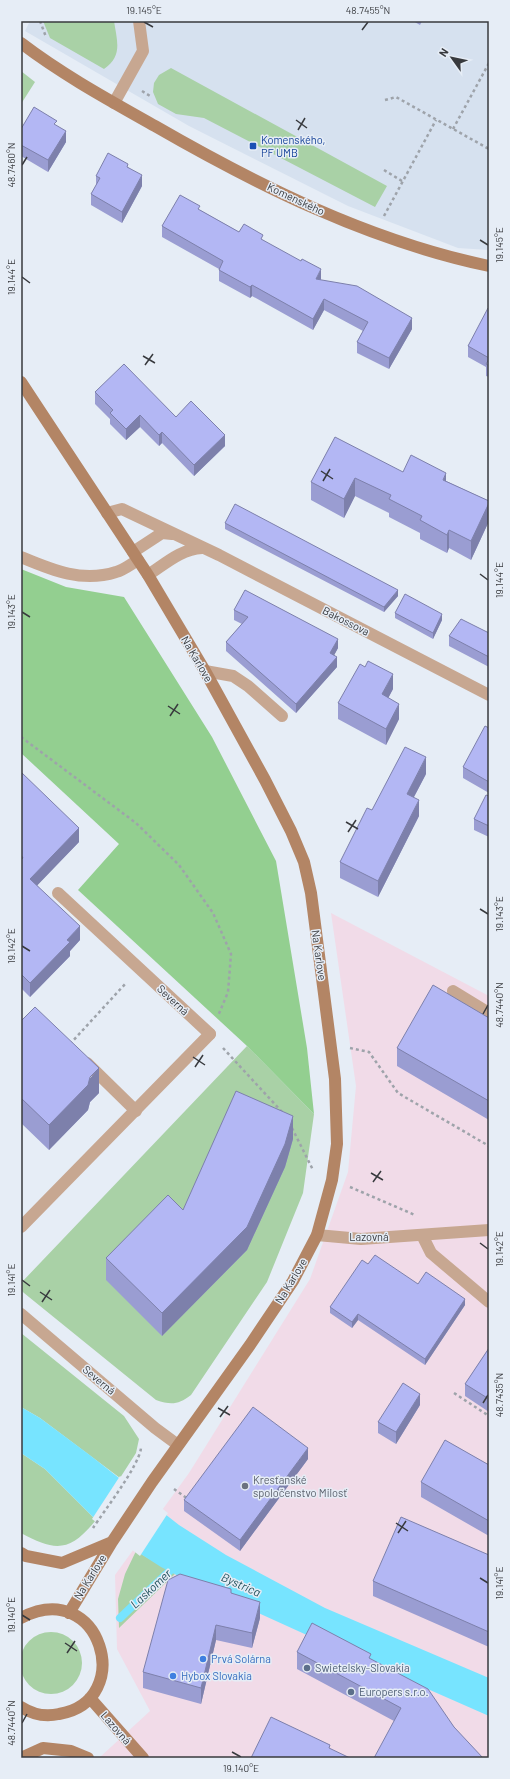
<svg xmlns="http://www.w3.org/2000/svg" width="510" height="1779" viewBox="0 0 510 1779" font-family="Barlow,sans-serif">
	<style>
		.commercial { fill: #f1dbe8 }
		.built { fill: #d6e1ef }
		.green { fill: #a9d1a6 }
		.forest { fill: #93cf90 }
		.water { fill: #77e4ff }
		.pier { fill: #e6edf6 }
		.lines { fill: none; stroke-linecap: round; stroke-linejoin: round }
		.stream { stroke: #77e4ff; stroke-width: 8 }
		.path { stroke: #9ea3aa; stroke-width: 2.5; stroke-dasharray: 3 3; stroke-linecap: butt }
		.lane { stroke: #c7a791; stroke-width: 12 }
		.street { stroke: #c7a791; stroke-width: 12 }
		.secondary { stroke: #b38565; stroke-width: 12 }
		.wall { fill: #9a9dd2 }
		.shaded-wall { fill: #7d80ab }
		.building { fill: #b3b7f4; stroke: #7d80ab }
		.ticks { fill: none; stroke: #383a3e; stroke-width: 1.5 }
		.transit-dot { fill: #1a4fb4; stroke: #e6edf6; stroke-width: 1.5 }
		.worship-dot { fill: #6b7280; stroke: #e6edf6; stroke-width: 1.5 }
		.shop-dot { fill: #3f7fe0; stroke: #e6edf6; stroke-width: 1.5 }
		.service-dot { fill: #5c6f8a; stroke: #e6edf6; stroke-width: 1.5 }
		.labels { text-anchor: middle; stroke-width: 3; stroke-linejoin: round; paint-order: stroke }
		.transit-label { font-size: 11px; fill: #164399; stroke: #e6edf6; text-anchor: start }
		.street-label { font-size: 11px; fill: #383a3e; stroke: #e6edf6 }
		.worship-label { font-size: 11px; fill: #5b616d; stroke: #e6edf6; text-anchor: start }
		.shop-label { font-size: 11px; fill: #366cbe; stroke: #e6edf6; text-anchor: start }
		.service-label { font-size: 11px; fill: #4e5e75; stroke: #e6edf6; text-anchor: start }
		.water-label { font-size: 12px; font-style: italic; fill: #23535e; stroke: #e6edf6 }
		.neatline { fill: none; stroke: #383a3e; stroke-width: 1.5 }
		.ticks-label { font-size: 10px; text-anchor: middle; fill: #383a3e }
	</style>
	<rect width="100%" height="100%" fill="#e6edf6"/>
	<path class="commercial" d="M331,913L489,996V1758H99L150,1711L117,1649L115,1575L189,1473L310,1279L348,1172L356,1086Z"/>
	<path class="built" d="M30,21H489V250L458,248L348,206L189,126L25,31Z"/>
	<path class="green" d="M43,21H114C117,41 123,56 104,69L50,38Z
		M171,68L387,186L375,207L204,118L176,114L158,104L153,92L154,83L159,75Z
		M21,71L35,82L21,104Z
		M247,1046L314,1114L303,1193L267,1282L191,1395C178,1405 171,1405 156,1400L24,1293L21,1290V1283Z
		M21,1333L124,1416L139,1439L136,1453L120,1478L40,1418L21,1407Z
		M21,1453L45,1469L96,1520C70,1552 56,1552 21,1533Z
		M136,1551L175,1574L119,1628L118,1599L125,1574Z
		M20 1663a31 31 0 1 1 62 0a31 31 0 1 1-62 0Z"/>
	<path class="forest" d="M21,569L66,587L124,597L212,737L276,861L307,1048L314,1114L247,1046L78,890L119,844L21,753Z"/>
	<path class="water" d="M21,1407L40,1418L91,1456L179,1525L226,1555L325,1608L489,1678V1716L364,1661L188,1581L161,1567L136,1551L96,1520L45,1469L21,1453Z"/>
	<path class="pier" d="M120,1476L168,1513L140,1556L92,1519Z"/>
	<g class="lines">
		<path class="stream" d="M120,1618L177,1564"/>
		<path class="path" d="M40,21L46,37
			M142,91L150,96
			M385,100L396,97L489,149
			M453,129L489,63
			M384,170L402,181
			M384,216L436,120
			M21,737L136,823L179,865L213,913L231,954L228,992L218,1016
			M70,1044L126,983
			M223,1048L283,1113
			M350,1048L369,1052L398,1093L489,1146
			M292,1128L313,1170
			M350,1187L415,1215
			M454,1393L489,1416
			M174,1489L188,1499
			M93,1528C104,1511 139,1466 141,1448"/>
		<path class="lane" d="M114,103L143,51L139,21
			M205,671L233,676L248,686L282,716
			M58,893L210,1034
			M453,991L489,1013
			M87,1063L136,1111
			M422,1235L431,1253L489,1302"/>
		<path class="street" d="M107,513L122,509L219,555L489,695
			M133,552L162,533L172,534
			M21,557C52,570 82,583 116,572C124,570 131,564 138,560
			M148,575C165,564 181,549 202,548
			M21,1227L210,1034
			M317,1235L361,1239L489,1230
			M21,1314L155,1428L178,1445"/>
		<path class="secondary" d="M21,43C63,75 109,100 155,126C259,186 370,241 489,266
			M21,382L148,575L205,671L265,780L291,831L304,862L311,893L335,1079L337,1144L332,1180L317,1235L293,1281L250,1345L152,1482L112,1542L69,1613
			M21,1553L26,1556L62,1563L112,1542
			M21,1618C101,1576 137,1701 59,1714C46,1717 32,1714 21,1707
			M90,1698L143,1758
			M21,1758L43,1748L71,1751L88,1758"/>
	</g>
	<path class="wall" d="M413,21H422L420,25Z
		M57,126L66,142L48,172L21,156V129Z
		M128,167L142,186L122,223L91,205V194L96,186V176Z
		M200,210L239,232L263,240L321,280L412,329L389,369L357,353V342L363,331L324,310L313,330L252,296L250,298L219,281V269L162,237V226Z
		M489,309V377L486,376V367L468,357V346Z
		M95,392L176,417L225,446L194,476L162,443L159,446L140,427L126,440L110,424V419L95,404Z
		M403,472L446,481L489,501V521L471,560L449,548L447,553L420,539V533L389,517V513L355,496L344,518L311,500V482Z
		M225,523L398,596L384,612L225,529Z
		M234,610L338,648L334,655L337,667L296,713L226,651V642L242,624L234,620Z
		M395,613L442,620L433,639L395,618Z
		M489,633V667L449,646V636Z
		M393,689L388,698L399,719L386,745L338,719V703Z
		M489,728V793L463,778V767Z
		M21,772L79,842L37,885L80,940L70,951V956L30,997L21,988Z
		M426,774L414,797L419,816L378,897L340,878V862L372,810Z
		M489,796V837L474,830V819Z
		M489,1018V1120L397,1066V1048Z
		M21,1021L99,1093L90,1102L88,1110L49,1150L21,1123Z
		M293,1139L285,1167L247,1250L162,1336L106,1280V1258L183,1210Z
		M368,1264L418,1284L465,1305L425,1365L358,1320L352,1328L330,1313V1307Z
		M489,1348V1412L465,1396V1384Z
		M420,1405L396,1444L378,1433V1422Z
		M308,1459L240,1551L184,1511V1500Z
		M489,1465V1536L421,1497V1482Z
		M489,1555V1647L373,1596V1581Z
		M231,1594L260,1618L252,1648L216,1640L201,1704L143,1688V1672Z
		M297,1652L371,1659L454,1727L394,1721L297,1669Z"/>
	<path class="shaded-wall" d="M66,131V142L48,172V160Z
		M142,175V186L122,223V212Z
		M321,269V280L316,279Z
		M252,285V296L250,298V287Z
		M324,299V310L313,330V319Z
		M412,318V329L389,369V358Z
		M140,415V427L126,440V429Z
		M162,432V443L159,446V435Z
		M225,435V446L194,476V465Z
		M446,473V492L443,480Z
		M355,478V496L344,518V499Z
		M489,503V521L471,560V541Z
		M449,530V548L447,553V535Z
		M398,590V596L384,612V607Z
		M442,614V620L433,639V633Z
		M338,639V648L330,663V653Z
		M337,657V667L296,713V704Z
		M393,674V689L382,710V694Z
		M399,704V719L386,745V729Z
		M426,757V774L407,810V794Z
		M419,800V816L378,897V881Z
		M79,828V842L30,893V879Z
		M80,926V940L70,951V956L30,997V983L67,940Z
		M99,1068V1093L90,1102L88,1110L49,1150V1125Z
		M293,1116V1139L285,1167L247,1250L162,1336V1313Z
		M465,1299V1305L425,1365V1359Z
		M358,1314V1320L352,1328V1322Z
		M420,1394V1405L396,1444V1432Z
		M308,1448V1459L240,1551V1540Z
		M260,1602V1618L252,1648V1633Z
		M216,1625V1640L201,1704V1688Z"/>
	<path class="building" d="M34,107L57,121L54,124L66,131L48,160L21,145V129Z
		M108,153L128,164L127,167L142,175L122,212L91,194L100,178L96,176Z
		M180,195L200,206L198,209L239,232L244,224L263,235L261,239L301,261L302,259L321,269L316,279L357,286L412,318L389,358L357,342L368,322L324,299L313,319L252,285L250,287L219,270L223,261L162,226Z
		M488,308L489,309V358L468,346Z
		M489,359V366L486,364Z
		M124,364L176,417L191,401L225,435L194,465L162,432L159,435L140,415L126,429L110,413L113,410L95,392Z
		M335,437L403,472L411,455L446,473L443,480L489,501V503L471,541L449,530L447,535L420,520L422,516L389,499L391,495L355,478L344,499L311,482Z
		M235,504L398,590L384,607L225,523Z
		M245,590L338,639L330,653L337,657L296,704L226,642L248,617L234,610Z
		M405,594L442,614L433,633L395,613Z
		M461,619L489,633V657L449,636Z
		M368,661L393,674L382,694L399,704L386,729L338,703L360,664L365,667Z
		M485,726L489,728V782L463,767Z
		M405,747L426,757L407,794L419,800L378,881L340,862L367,808L372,810Z
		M21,772L79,828L30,879L80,926L67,940L70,942L30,983L21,974V860L23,858L21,855Z
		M486,795L489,796V826L474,819Z
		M433,985L489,1018V1101L397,1048Z
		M35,1007L99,1068L90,1077L88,1085L49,1125L21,1098V1021Z
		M236,1091L293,1116L285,1144L247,1227L162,1313L106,1258L168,1195L183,1210Z
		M375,1255L418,1284L426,1272L465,1299L425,1359L358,1314L352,1322L330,1307L362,1260L368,1264Z
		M489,1348V1399L465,1384Z
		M403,1383L420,1394L396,1432L378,1422Z
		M253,1407L308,1448L240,1540L184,1500Z
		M445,1440L489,1465V1521L421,1482Z
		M401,1517L489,1555V1632L373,1581Z
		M180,1574L231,1589V1593L260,1602L252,1633L216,1625L201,1688L143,1672L168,1580Z
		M312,1623L371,1654L369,1658L428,1689L454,1727L483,1758H374L401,1708L297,1652Z
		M271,1717L330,1745L329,1748L350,1758H251Z"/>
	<path class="ticks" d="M144,22L153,27M362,30L368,22M296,120L307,128M298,130L305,118M22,165L27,157M480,240L488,245M22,277L30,283M143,356L155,363M145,365L153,354M321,471L333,479M323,481L330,469M480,574L488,580M22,612L30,617M168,706L180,714M170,716L178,704M346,822L358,829M348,832L356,820M480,909L488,914M22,946L30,951M483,1014L488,1005M193,1057L205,1065M195,1067L203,1055M371,1173L383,1180M373,1182L381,1171M480,1243L488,1249M22,1280L30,1286M40,1292L52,1300M42,1302L50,1290M483,1403L488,1395M218,1408L230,1415M220,1417L228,1406M396,1523L408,1531M398,1533L406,1521M480,1578L488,1583M22,1615L30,1620M65,1643L77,1651M67,1653L75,1641M22,1723L27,1714M232,1752L241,1757"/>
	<rect class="transit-dot" x="249" y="142" width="8" height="8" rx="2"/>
	<circle class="worship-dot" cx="245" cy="1486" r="4"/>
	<g class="shop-dot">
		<circle cx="203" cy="1659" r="4"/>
		<circle cx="173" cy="1676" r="4"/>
	</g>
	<g class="service-dot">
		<circle cx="307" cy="1668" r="4"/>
		<circle cx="351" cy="1692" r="4"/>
	</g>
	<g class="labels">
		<g class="transit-label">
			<text x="261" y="144">Komenského,<tspan x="261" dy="13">PF UMB</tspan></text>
		</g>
		<g class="street-label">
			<text transform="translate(296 199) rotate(25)" y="4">Komenského</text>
			<text transform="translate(346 621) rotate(27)" y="4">Bakossova</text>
			<text transform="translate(197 659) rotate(60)" y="4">Na Karlove</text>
			<text transform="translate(319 955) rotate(82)" y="4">Na Karlove</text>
			<text transform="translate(173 1000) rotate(43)" y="4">Severná</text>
			<text x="369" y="1241">Lazovná</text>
			<text transform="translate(291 1281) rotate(-59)" y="4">Na Karlove</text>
			<text transform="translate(99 1380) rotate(40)" y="4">Severná</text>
			<text transform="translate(90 1577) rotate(-58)" y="4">Na Karlove</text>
			<text transform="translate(116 1728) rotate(49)" y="4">Lazovná</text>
		</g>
		<g class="worship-label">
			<text x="253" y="1484">Kresťanské<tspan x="253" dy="13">spoločenstvo Milosť</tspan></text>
		</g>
		<g class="shop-label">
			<text x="211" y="1663">Prvá Solárna</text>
			<text x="181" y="1680">Hybox Slovakia</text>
		</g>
		<g class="service-label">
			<text x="315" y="1672">Swietelsky-Slovakia</text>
			<text x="359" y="1696">Europers s.r.o.</text>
		</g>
		<g class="water-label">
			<text transform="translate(241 1585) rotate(24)" y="4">Bystrica</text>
			<text transform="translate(151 1589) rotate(-43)" y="4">Laskomer</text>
		</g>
	</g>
	<rect width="510" height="1779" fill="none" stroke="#e6edf6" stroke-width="44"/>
	<g transform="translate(452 58) rotate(303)" stroke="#e6edf6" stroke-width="3" paint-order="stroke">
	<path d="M0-3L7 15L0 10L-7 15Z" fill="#383a3e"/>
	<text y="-6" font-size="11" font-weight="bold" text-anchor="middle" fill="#383a3e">N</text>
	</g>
	<rect x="22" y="22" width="466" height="1735" class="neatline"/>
	<g class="ticks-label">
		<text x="144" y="14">19.145°E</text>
		<text x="368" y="14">48.7455°N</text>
		<text transform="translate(11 165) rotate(-90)" y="4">48.7460°N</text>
		<text transform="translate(499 245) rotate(-90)" y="4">19.145°E</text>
		<text transform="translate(11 277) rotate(-90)" y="4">19.144°E</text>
		<text transform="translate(499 580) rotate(-90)" y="4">19.144°E</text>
		<text transform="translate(11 612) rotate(-90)" y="4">19.143°E</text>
		<text transform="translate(499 914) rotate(-90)" y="4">19.143°E</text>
		<text transform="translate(11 946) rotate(-90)" y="4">19.142°E</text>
		<text transform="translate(499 1005) rotate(-90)" y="4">48.7440°N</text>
		<text transform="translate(499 1249) rotate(-90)" y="4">19.142°E</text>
		<text transform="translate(11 1280) rotate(-90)" y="4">19.141°E</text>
		<text transform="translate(499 1395) rotate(-90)" y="4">48.7435°N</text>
		<text transform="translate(499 1583) rotate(-90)" y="4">19.141°E</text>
		<text transform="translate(11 1615) rotate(-90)" y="4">19.140°E</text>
		<text transform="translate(11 1723) rotate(-90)" y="4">48.7440°N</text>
		<text x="241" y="1772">19.140°E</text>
	</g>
</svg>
